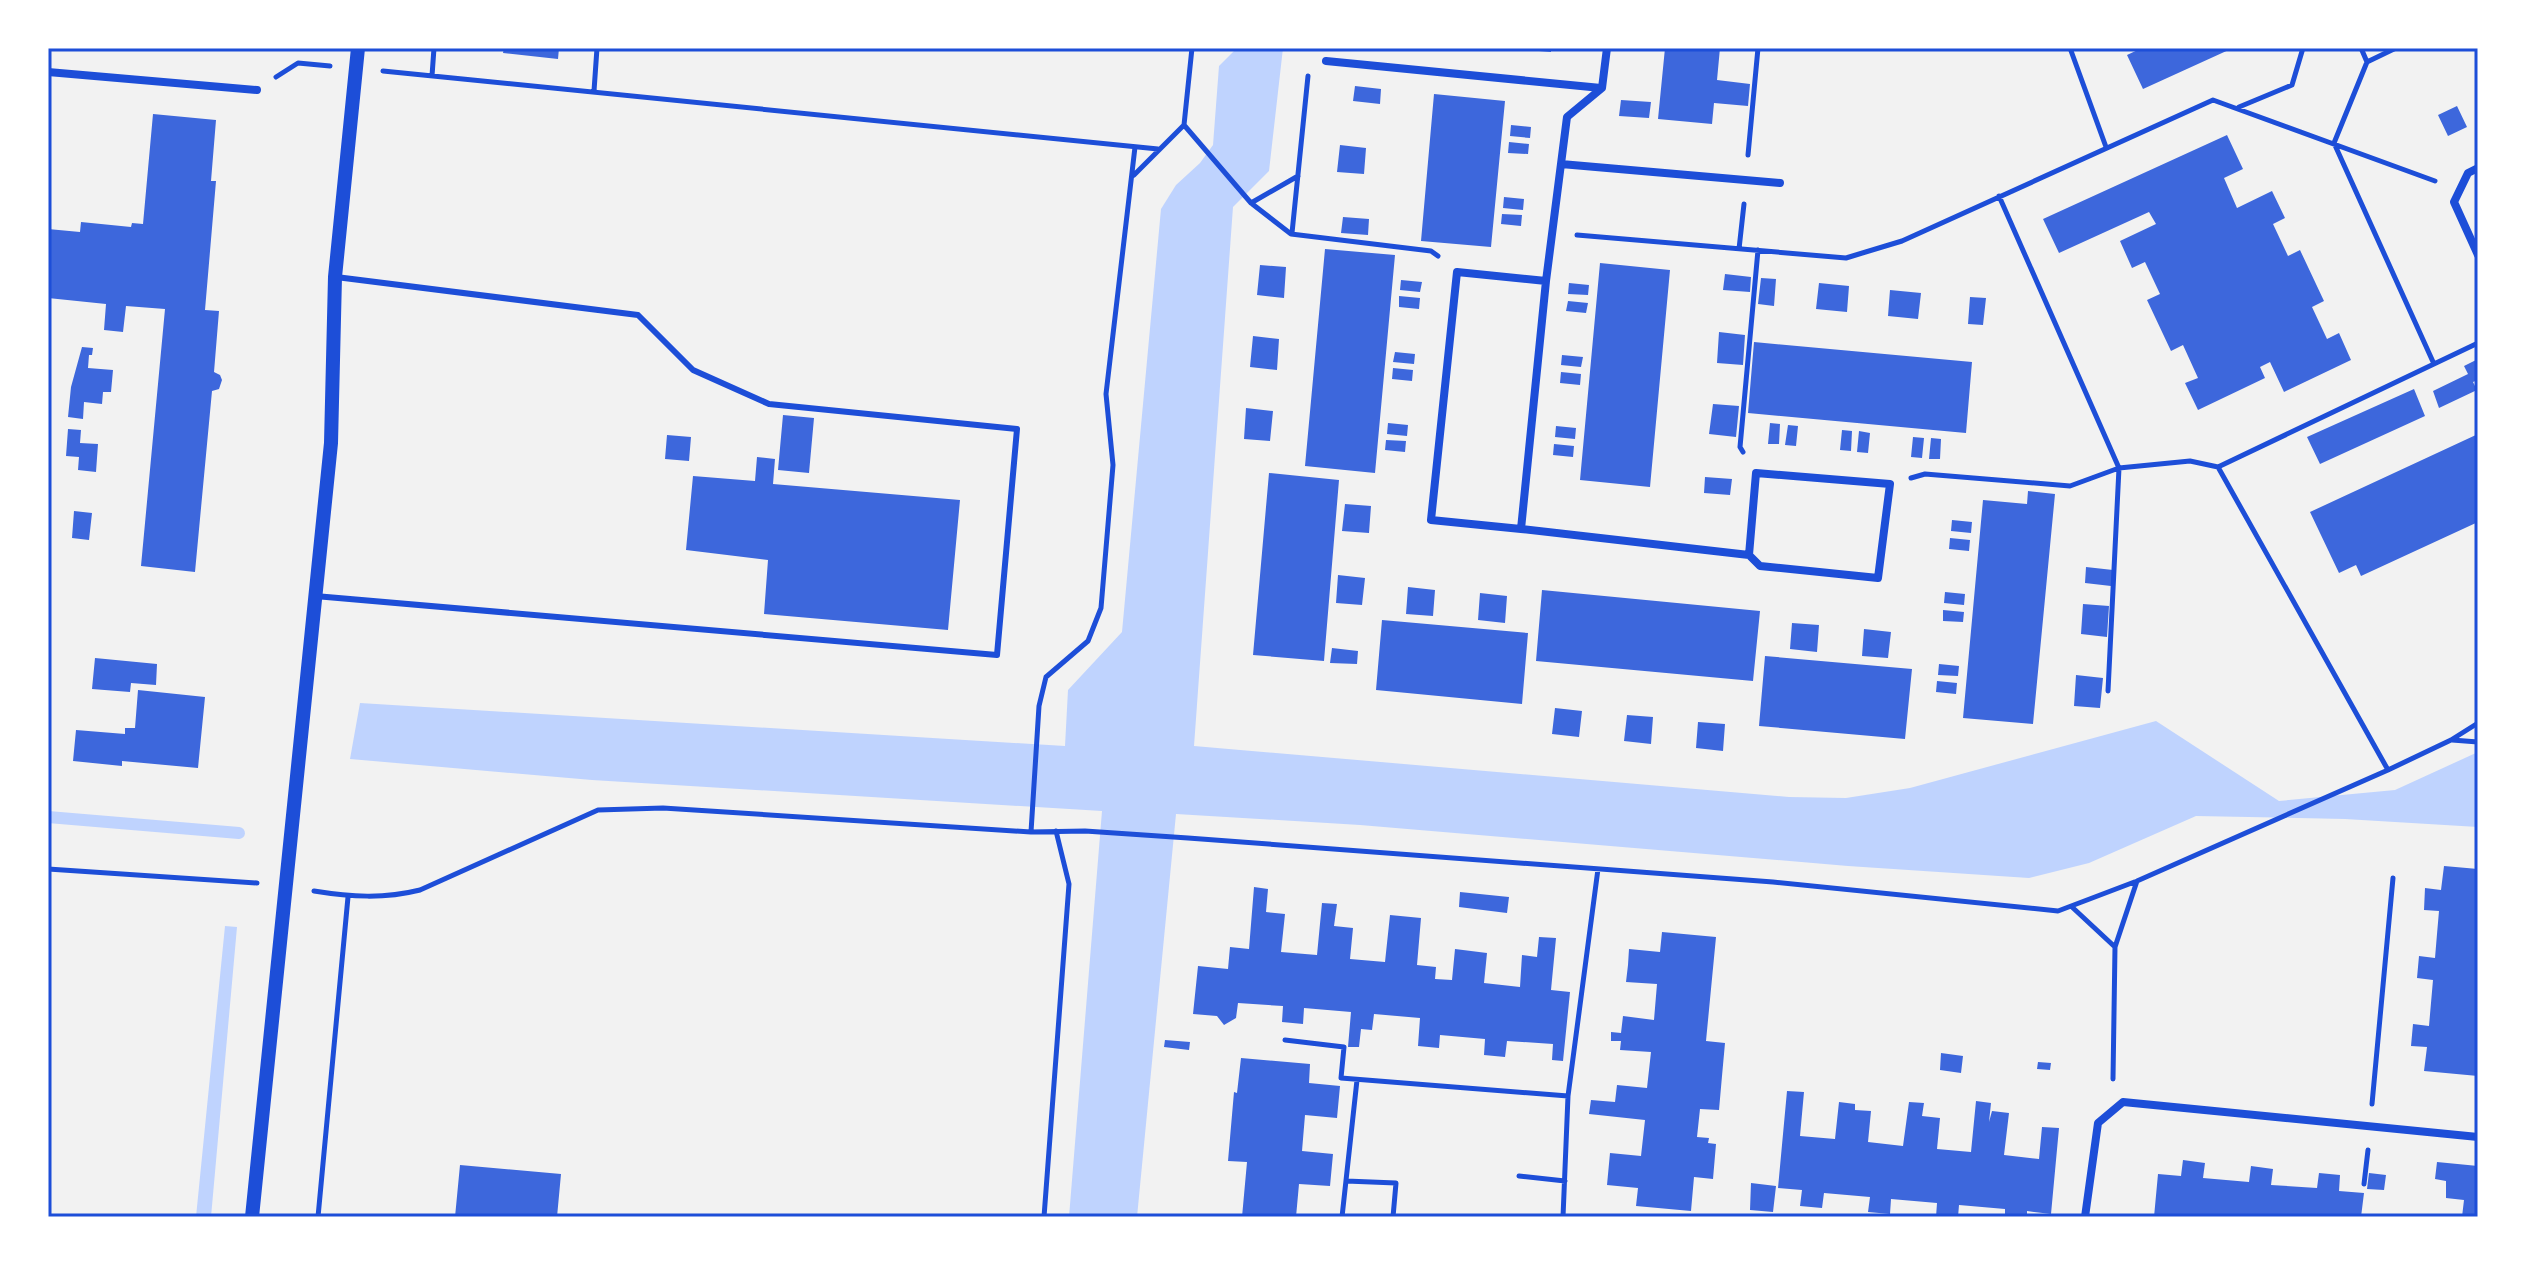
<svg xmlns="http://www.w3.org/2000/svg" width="2526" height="1265" viewBox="0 0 2526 1265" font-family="'Fira Sans Condensed',sans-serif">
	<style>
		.water { fill: #bfd3fe }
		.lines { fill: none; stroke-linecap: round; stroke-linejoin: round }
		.stream { stroke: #bfd3fe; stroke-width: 12 }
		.building { fill: #3d67dc }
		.path { stroke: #1d4ed8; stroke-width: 5 }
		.service { stroke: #1d4ed8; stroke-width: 6 }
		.minor { stroke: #1d4ed8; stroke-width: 8 }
		.tertiary { stroke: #1d4ed8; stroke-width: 14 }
		.neatline { fill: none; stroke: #1d4ed8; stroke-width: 3 }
	</style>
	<rect width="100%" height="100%" fill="#f2f2f2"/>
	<path class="water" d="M1237,48H1283L1269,171L1233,207L1194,746L1789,797L1846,798L1910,788L2156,721L2279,801L2395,790L2478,752V827L2345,819L2196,816L2089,863L2029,878L1848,866L1360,825L1176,814L1137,1217H1069L1102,811L592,780L350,759L360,703L1065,746L1068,690L1122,632L1161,209L1176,185L1200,163L1213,145L1219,66Z
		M225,926L237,927L211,1217H196Z"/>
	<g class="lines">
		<path class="stream" d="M48,817L239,833"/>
	</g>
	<path class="building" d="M504,48H559L558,59L503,53Z
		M1527,48H1551V52L1527,50Z
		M1665,48H1720L1717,80L1750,84L1748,106L1714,103L1712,124L1658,119Z
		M2142,48H2233L2143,89L2127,55Z
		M1355,86L1381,89L1380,104L1353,101Z
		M1434,94L1505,101L1491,247L1421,241Z
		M1621,100L1651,102L1649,118L1619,116Z
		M2457,106L2467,127L2448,136L2438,115Z
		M153,114L216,120L211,181H216L205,310L219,311L214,372L220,375L222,380L219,389L212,391L195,572L141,566L165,309L126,306L123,332L104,330L106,304L48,298V229L80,232L81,222L131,227L132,223L143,224Z
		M1511,125L1531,127L1530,138L1510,136Z
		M2227,135L2243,169L2224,178L2237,208L2272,191L2285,218L2273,224L2288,256L2300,250L2324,301L2312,307L2327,339L2339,333L2351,360L2284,392L2270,362L2260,367L2265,378L2198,410L2185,383L2198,378L2183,345L2171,351L2147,300L2160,294L2145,262L2132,268L2120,241L2156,224L2149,212L2059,253L2043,219Z
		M1509,142L1529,144L1528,154L1508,153Z
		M1340,145L1366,148L1364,174L1337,172Z
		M1504,197L1524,199L1523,210L1503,208Z
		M1502,214L1522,215L1521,226L1501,224Z
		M1343,217L1369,219L1368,235L1341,233Z
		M1325,249L1395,255L1375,473L1305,466Z
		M1600,263L1670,270L1650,487L1580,480Z
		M1260,265L1286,267L1284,298L1257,295Z
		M1725,274L1751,277L1750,292L1723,290Z
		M1761,278L1776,279L1774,306L1758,304Z
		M1401,280L1422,282L1420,292L1400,290Z
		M1569,283L1589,285L1588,295L1568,294Z
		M1819,283L1849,286L1847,312L1816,309Z
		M1890,290L1921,293L1918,319L1888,316Z
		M1399,296L1420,298L1419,309L1399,307Z
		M1970,297L1986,298L1983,325L1968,324Z
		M1568,301L1588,303L1586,313L1566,311Z
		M1719,332L1745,335L1743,365L1717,363Z
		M1253,336L1279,339L1277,370L1250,367Z
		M1754,342L1972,362L1966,433L1748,413Z
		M82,347L93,348L92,355H89L88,368L113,370L111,392H103L102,404L84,402L83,419L68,417L71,387Z
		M1395,352L1415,354L1414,364L1393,362Z
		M1562,355L1583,357L1581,367L1561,365Z
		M2478,359V380L2473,382L2477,390L2439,408L2433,391L2468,374L2464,366Z
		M1393,368L1413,370L1412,381L1392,379Z
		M1561,372L1581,374L1580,385L1560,383Z
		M2414,389L2425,416L2320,464L2307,437Z
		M1713,404L1739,406L1736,437L1709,434Z
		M1246,408L1273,411L1270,441L1244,439Z
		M783,415L814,418L809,473L778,470Z
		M1388,423L1408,425L1407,436L1387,434Z
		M1770,423L1780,424L1779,444H1768Z
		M1788,425L1798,426L1796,446L1785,445Z
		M1556,426L1576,428L1575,439L1555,437Z
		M68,429L81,430L80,443L98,444L96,472L78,470L79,457L66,456Z
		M1842,430L1852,431L1851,451L1840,450Z
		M1859,431L1870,433L1868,453L1857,452Z
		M2478,434V522L2361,576L2356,565L2339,573L2310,512Z
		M667,435L691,437L689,461L665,459Z
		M1913,437L1924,438L1922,458L1911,457Z
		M1931,438L1941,439L1940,459H1929Z
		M1386,440L1406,441L1405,452L1385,450Z
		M1554,444L1574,446L1573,457L1553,455Z
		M757,457L775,459L773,484L960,500L948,630L764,614L768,560L686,550L693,476L755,481Z
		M1269,473L1339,480L1324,661L1253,655Z
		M1705,477L1732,479L1730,495L1704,493Z
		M2028,491L2055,494L2033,724L1963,718L1983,500L2027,504Z
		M1345,504L1371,506L1369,533L1342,531Z
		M74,511L92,513L89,540L72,538Z
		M1952,520L1972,522L1971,533L1951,531Z
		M1950,538L1970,540L1969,551L1949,549Z
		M2086,567L2113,570L2111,586L2085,583Z
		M1338,575L1365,578L1362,605L1336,603Z
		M1408,587L1435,590L1433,616L1406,614Z
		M1542,590L1760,611L1753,681L1536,661Z
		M1945,592L1965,594L1964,605L1944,603Z
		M1480,593L1507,596L1505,623L1478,620Z
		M2083,604L2109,606L2107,637L2081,634Z
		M1943,610L1964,612L1963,622L1943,621Z
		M1382,620L1528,633L1522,704L1376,690Z
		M1792,623L1819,625L1817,652L1790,649Z
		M1864,629L1891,632L1888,658L1862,656Z
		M1332,648L1358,651L1357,664L1330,663Z
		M1765,656L1912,669L1905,739L1759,726Z
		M95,658L157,664L156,685L131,683L130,692L92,689Z
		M1939,664L1959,666L1958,676L1938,675Z
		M2076,675L2103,678L2100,708L2074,706Z
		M1937,681L1957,683L1956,694L1936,692Z
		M138,690L205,697L198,768L122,761V766L73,761L76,730L125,734V728H135Z
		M1555,708L1582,711L1579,737L1552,734Z
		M1627,715L1653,717L1651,744L1624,741Z
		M1698,722L1725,724L1723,751L1696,748Z
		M2444,866L2478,869V1076L2424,1071L2427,1047L2411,1046L2413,1024L2429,1026L2433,980L2417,978L2419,956L2435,958L2437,934L2439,911L2424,910L2425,888L2441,890Z
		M1254,887L1268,889L1266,912L1285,914L1281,952L1317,955L1322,903L1337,904L1334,926L1353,928L1350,959L1385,962L1390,915L1421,918L1417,965L1436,967L1435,979L1452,980L1455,949L1487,953L1484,983L1520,987L1522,955L1537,957L1539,937L1556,938L1551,990L1570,992L1563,1061L1552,1060L1553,1044L1507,1041L1505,1057L1484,1055L1485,1039L1440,1035L1439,1048L1418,1046L1420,1018L1374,1014L1372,1030L1361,1029L1359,1047H1348L1351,1012L1304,1008L1303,1024L1282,1022L1283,1006L1238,1003L1236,1018L1224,1025L1217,1016L1193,1014L1198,966L1228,969L1230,947L1249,949Z
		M1460,892L1509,897L1507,913L1459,907Z
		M1662,932L1716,937L1706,1041L1725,1043L1722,1076L1719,1110L1700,1109L1697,1137L1709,1138L1708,1143L1716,1144L1713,1179L1694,1177L1691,1211L1636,1206L1638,1188L1607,1185L1610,1153L1641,1156L1645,1120L1589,1114L1591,1100L1615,1102L1617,1085L1647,1088L1651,1052L1620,1050L1621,1041H1611V1032L1621,1033L1623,1016L1654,1020L1657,984L1626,982L1628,965L1629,949L1660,952Z
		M1165,1040L1190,1042L1189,1050L1164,1047Z
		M1941,1053L1963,1056L1961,1073L1940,1070Z
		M1241,1058L1310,1064L1309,1083L1340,1086L1337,1118L1305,1115L1302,1151L1333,1154L1330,1186L1299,1184L1296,1217H1242L1247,1162L1228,1161L1234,1092L1237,1093Z
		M2038,1062L2051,1063L2050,1070L2037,1069Z
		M1787,1091L1804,1092L1800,1136L1835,1139L1839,1102L1855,1104V1110L1871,1111L1868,1142L1903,1146L1909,1102L1924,1103L1922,1116L1940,1118L1937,1149L1971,1152L1976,1101L1991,1103L1989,1122L1992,1111L2009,1113L2004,1155L2039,1159L2042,1127L2059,1128L2051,1214L2027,1211V1217H2005V1209L1959,1205L1958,1217H1936L1937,1203L1891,1199L1890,1214L1868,1212L1870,1197L1824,1193L1822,1208L1800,1206L1802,1190L1778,1188Z
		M2183,1160L2205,1163L2203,1178L2249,1182L2251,1166L2273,1169L2271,1185L2317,1188L2319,1173L2340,1175L2339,1191L2364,1193L2361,1217H2154L2158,1174L2181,1176Z
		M2437,1162L2478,1166V1217H2462L2464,1200L2446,1198V1181L2435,1179Z
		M460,1165L561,1174L557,1217H455Z
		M2369,1173L2386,1175L2384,1190L2367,1189Z
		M1751,1183L1776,1186L1773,1212L1750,1210Z"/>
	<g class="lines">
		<path class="path" d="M2070,48L2106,147
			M2361,48L2367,62L2334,143L2434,364
			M2367,62L2396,48
			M383,71L1158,149
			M432,76L434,48
			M276,77L298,63L330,66
			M594,91L597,48
			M2239,107L2292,85L2303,48
			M1184,125L1251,203L1291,234L1431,251L1438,256
			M1748,155L1758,48
			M1134,175L1184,125L1192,48
			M1999,196L2119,468L2108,691
			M1251,203L1298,176
			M1292,233L1308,76
			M1577,235L1846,258L1902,241L2213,100L2435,181
			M1739,249L1744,204
			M1743,452L1740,447L1758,250
			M2218,467L2478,343
			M1911,478L1925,474L2070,486L2119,468L2190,461L2218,467L2388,770
			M2452,740L2478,742
			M1031,832L1039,706L1046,677L1088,641L1101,608L1113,465L1106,394L1135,147
			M48,869L257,883
			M314,891C351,897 384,899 420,890L598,810L663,808L1031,832L1085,831L1188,838L1773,882L2058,911L2137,881L2388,770L2451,740L2478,723
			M2072,907L2115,947
			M1285,1040L1344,1047L1341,1078L1568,1096
			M2113,1079L2115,947L2137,881
			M2372,1104L2393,878
			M1519,1176L1565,1181
			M1346,1181L1396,1183L1393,1217
			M2364,1184L2368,1150
			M318,1217L348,897
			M1044,1217L1069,884L1056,831
			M1342,1217L1357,1080
			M1563,1217L1568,1096L1598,869"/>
		<path class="service" d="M315,596L997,655L1017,429L769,404L693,370L638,315L336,277"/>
		<path class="minor" d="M1607,48L1602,88L1567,117L1546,281L1521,529L1749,555L1760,566L1878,578L1890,484L1756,473L1749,555
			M1326,61L1601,88
			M48,72L257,90
			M1561,164L1780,183
			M2478,168L2468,173L2454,202L2478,255
			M1521,529L1431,520L1457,272L1546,281
			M2085,1217L2098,1123L2123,1102L2478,1137"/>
		<path class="tertiary" d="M252,1217L331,443L335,277L358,48"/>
	</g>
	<rect width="2526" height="1265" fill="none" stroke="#ffffff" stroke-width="100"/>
	<rect x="50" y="50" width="2426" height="1165" class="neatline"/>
</svg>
